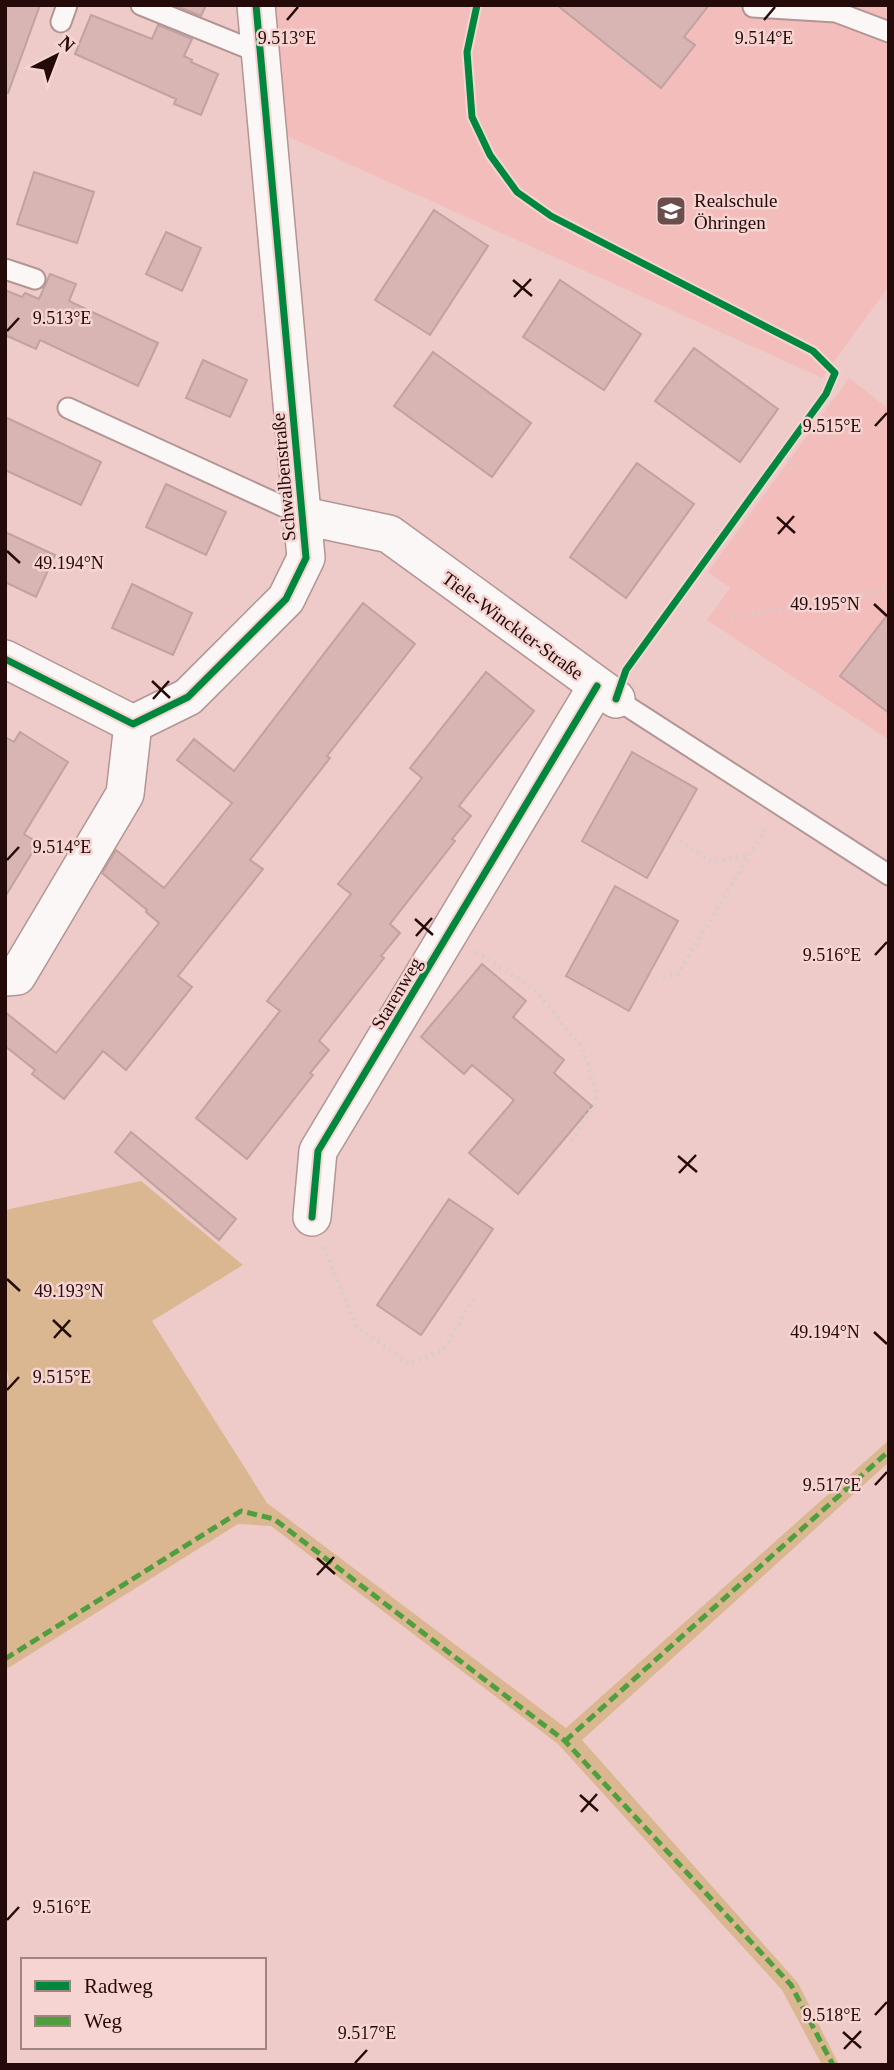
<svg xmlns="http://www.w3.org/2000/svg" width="894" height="2070" viewBox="0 0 894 2070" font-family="Georgia,serif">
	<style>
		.built { fill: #f2bdba }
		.green { fill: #dab791 }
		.building { fill: #d8b4b3; stroke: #c0a2a0; stroke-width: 2 }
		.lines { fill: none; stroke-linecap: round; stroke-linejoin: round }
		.service-casing { stroke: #b29594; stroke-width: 23 }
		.minor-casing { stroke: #b29594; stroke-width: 40 }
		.path { stroke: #d7cdcc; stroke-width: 4.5; stroke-dasharray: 2 5; stroke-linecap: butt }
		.service { stroke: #fcf7f7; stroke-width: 19 }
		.minor { stroke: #fcf7f7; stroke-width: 37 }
		.quiet { stroke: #509f3e; stroke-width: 5; stroke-dasharray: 10 5; stroke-linecap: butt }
		.cycleway-casing { stroke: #f5d4d2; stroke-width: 11 }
		.cycleway { stroke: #00873e; stroke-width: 7 }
		.ticks { fill: none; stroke: #240a09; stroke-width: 2.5 }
		.labels { text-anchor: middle; stroke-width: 5; stroke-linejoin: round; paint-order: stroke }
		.poi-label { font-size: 19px; fill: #240a09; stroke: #f5d4d2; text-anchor: start }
		.street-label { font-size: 19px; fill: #240a09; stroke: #f5d4d2 }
		.ticks-label { font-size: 18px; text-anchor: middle; fill: #240a09; stroke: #f5d4d2; stroke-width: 5; stroke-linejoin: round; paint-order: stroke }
	</style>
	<rect width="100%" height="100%" fill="#eecbc9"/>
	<path class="built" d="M275,5H889V286L822,378L287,136Z
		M849,378L889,409V740L707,620L730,588L708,572Z"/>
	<path class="green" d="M141,1181L243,1265L152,1321L267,1503L566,1728L889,1440V1462L582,1740L798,1983L839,2065H822L782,1990L558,1744L271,1526L238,1524L5,1670V1382L9,1379L5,1361V1210Z"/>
	<path class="building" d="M5,5H40L8,93L5,92Z
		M174,5H206L201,16Z
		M557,5H709L684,37L695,45L661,88Z
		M91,15L152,39L158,25L192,39L184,56L192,60L191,62L218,74L201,115L174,104L176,99L75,54Z
		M34,172L94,192L77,243L17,224Z
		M434,210L488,246L430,335L375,300Z
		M166,232L201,248L182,291L146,274Z
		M50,274L76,284L69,301L158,343L138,386L40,340L36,349L5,335V290L22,297L25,293L39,299Z
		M560,280L641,334L604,390L523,337Z
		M694,348L778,409L740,462L655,401Z
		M433,352L531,423L492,477L394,406Z
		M203,360L247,380L230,417L186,398Z
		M5,417L101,462L81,505L5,470Z
		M637,463L694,504L626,598L570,557Z
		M166,484L226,512L206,555L146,527Z
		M5,532L55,555L36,597L5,582Z
		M132,584L192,613L173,655L112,628Z
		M363,603L415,644L327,756L330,758L250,860L263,869L178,976L192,987L126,1070L103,1051L64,1099L32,1074L35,1070L5,1046V1012L56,1053L159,923L146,912L147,910L102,873L116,850L164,888L232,803L177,760L194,739L234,771Z
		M889,613V713L840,676Z
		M486,672L534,711L459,806L471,816L452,839L455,841L390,924L400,933L381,956L384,958L319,1041L329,1050L310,1073L313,1075L247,1159L196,1118L280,1011L267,1001L351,894L338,884L422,778L410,768Z
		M20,732L68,762L24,834L38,843L5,897V737L14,742Z
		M632,752L697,789L647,878L582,841Z
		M615,886L678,921L629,1011L566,976Z
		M482,964L526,1001L513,1017L564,1060L554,1073L592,1106L518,1194L469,1153L514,1100L472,1065L464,1074L421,1037Z
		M131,1132L236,1219L219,1240L115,1152Z
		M449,1199L493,1229L421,1335L377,1305Z"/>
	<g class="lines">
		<g class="service-casing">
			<path id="service" d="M141,5L260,53
				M753,7L836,12L889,32
				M61,22L67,5
				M5,269L35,279
				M68,408L304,516
				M616,699L889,875"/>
		</g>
		<g class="minor-casing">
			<path id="minor" d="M304,516L389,534L616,699
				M5,659L133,724L188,697L286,599L306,558L256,5
				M5,977L17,976L125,794L133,724
				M312,1217L318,1151L597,686"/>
		</g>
		<path class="path" d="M782,455L794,464
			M731,618L884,590L889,594
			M680,841L712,862L748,855
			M476,952L534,989L583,1049L595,1089L596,1101L572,1141
			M663,976L677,975L767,826
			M324,1247L356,1326L409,1364L444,1349L475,1296"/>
		<use href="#service" class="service"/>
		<use href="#minor" class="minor"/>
		<path class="quiet" d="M5,1659L241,1511L274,1519L565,1741L791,1985L833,2065
			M565,1741L889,1451"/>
		<g class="cycleway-casing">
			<path id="cycleway" d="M477,5L467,52L472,117L490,155L517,192L551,216L813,351L835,373L826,394L626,670L616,699
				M5,659L133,724L188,697L286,599L306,558L256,5
				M312,1217L318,1151L597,686"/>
		</g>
		<use href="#cycleway" class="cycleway"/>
	</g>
	<path class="ticks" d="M287,20L298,7M764,20L775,7M513,280L532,296M514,297L531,279M7,331L19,318M875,426L887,413M777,517L795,533M778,534L794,516M7,551L20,563M874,604L887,616M152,681L170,698M153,699L169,681M7,860L19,847M415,919L433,935M416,936L432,918M875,955L887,942M678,1156L697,1172M679,1173L696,1155M7,1279L20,1291M53,1320L71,1337M874,1332L887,1344M54,1338L70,1320M7,1390L19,1377M875,1485L887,1472M317,1558L335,1574M317,1575L334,1557M580,1795L598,1811M581,1812L597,1794M7,1920L19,1907M875,2015L887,2002M843,2032L861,2048M844,2049L861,2031M355,2063L367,2050"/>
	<defs>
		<g id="school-square" transform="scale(1.575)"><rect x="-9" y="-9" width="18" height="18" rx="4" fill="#6b4e4c" stroke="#f5d4d2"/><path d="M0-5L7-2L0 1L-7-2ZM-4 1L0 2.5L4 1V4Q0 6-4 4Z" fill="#fff"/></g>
	</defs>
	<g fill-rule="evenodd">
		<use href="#school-square" x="671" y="211"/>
	</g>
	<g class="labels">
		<g class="poi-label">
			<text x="694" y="207">Realschule<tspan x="694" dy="22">Öhringen</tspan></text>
		</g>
		<g class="street-label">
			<text transform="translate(283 477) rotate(-95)" y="7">Schwalbenstraße</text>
			<text transform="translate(513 625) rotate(36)" y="7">Tiele-Winckler-Straße</text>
			<text transform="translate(396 993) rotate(-59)" y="7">Starenweg</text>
		</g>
	</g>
	<g class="ticks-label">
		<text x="287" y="44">9.513°E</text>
		<text x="764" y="44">9.514°E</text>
		<text x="62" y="324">9.513°E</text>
		<text x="832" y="432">9.515°E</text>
		<text x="69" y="569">49.194°N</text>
		<text x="825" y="610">49.195°N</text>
		<text x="62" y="853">9.514°E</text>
		<text x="832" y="961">9.516°E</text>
		<text x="69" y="1297">49.193°N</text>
		<text x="825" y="1338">49.194°N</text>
		<text x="62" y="1383">9.515°E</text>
		<text x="832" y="1491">9.517°E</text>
		<text x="62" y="1913">9.516°E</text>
		<text x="832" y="2021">9.518°E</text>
		<text x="367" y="2039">9.517°E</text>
	</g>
	<rect width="894" height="2070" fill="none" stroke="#240a09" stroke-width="14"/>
	<rect x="21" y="1958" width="245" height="91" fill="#f5d4d2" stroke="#a18382" stroke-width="2"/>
	<rect x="35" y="1981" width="35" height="10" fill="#00873e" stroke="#a18382" stroke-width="2"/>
	<text x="84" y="1993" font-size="21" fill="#240a09">Radweg</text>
	<rect x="35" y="2016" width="35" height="10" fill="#509f3e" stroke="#a18382" stroke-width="2"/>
	<text x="84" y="2028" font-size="21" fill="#240a09">Weg</text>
	<g transform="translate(56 56) rotate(42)" stroke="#f5d4d2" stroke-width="5" paint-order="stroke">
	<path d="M0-5L12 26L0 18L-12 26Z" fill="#240a09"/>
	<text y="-10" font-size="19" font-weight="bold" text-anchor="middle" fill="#240a09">N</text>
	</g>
</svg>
